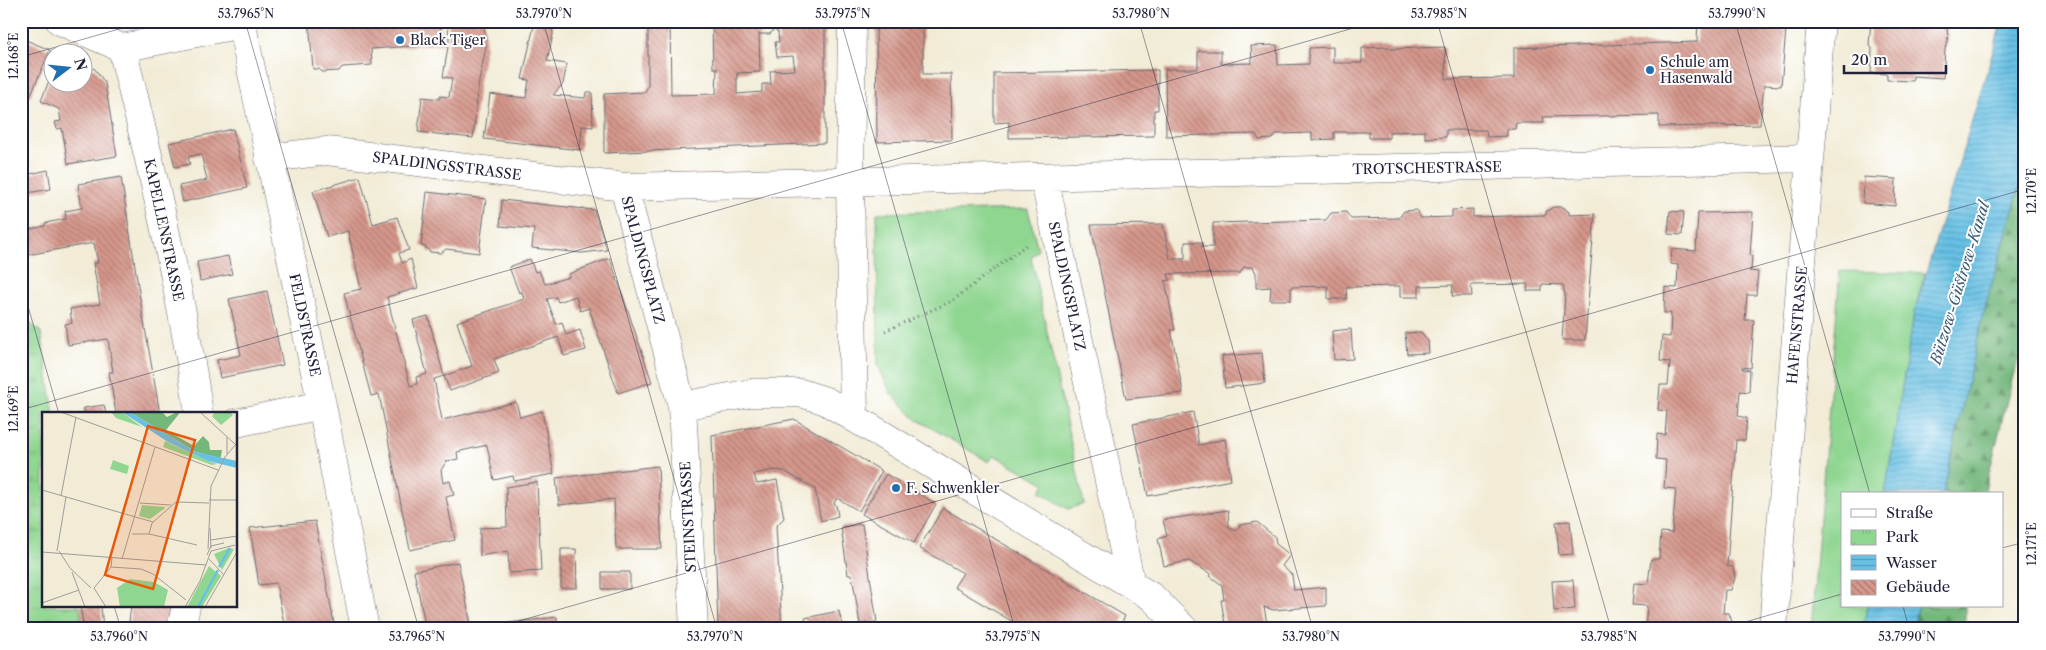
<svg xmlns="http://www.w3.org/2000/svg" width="2046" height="650" viewBox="0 0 2046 650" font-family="'Libre Caslon Text',serif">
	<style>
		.grass { fill: #8fd691; stroke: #587c66 }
		.forest { fill: url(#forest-firs); stroke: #4a6c5b }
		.park { fill: url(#park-tufts); stroke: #587c66 }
		.water { fill: url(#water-rules); stroke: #457290 }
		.building { fill: url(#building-back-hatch); fill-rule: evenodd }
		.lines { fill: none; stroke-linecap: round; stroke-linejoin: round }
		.minor-casing { stroke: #6b6972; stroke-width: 29 }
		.path { stroke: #6b6972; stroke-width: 3; stroke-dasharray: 1 4; stroke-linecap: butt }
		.minor { stroke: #fff; stroke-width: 28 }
		.ticks { fill: none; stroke: #22223b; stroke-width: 1; stroke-opacity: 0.45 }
		.poi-dot { fill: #1f6fb2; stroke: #fff; stroke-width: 2 }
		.labels { text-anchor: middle; stroke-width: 4; stroke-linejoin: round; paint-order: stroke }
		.poi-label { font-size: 14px; fill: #22223b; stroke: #fff; text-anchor: start }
		.street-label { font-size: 14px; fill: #22223b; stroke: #fff }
		.water-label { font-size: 15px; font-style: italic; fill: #3a5a76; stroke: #fff }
		.inset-river { fill: none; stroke: #68c1e5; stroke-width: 2.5 }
		.inset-road { fill: none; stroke: #9f9b99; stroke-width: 1 }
		.view { fill: #e8590c; fill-opacity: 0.15; stroke: #e8590c; stroke-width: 2.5 }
		.inset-edge { fill: none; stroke: #22223b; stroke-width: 2.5 }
		.neatline { fill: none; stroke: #22223b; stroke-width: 2 }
		.ticks-label { font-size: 12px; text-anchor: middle; fill: #22223b }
	</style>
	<defs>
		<pattern id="forest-firs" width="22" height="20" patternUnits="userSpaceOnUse" patternTransform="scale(1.25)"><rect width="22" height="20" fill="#73b77b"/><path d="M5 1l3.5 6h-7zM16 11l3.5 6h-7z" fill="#5e9466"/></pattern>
		<pattern id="park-tufts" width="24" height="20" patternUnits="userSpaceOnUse" patternTransform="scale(1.25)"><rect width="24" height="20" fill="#8fd691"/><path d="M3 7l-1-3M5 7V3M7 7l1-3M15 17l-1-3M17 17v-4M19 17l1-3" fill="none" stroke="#7bb77e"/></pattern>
		<pattern id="water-rules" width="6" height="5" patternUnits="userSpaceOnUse" patternTransform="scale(1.25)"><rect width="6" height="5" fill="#68c1e5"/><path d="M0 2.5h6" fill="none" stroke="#559cbb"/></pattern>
		<pattern id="building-back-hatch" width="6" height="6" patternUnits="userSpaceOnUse" patternTransform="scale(1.25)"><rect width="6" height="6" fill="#d5968a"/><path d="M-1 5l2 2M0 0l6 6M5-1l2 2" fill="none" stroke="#ac7a72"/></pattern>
	</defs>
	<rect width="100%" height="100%" fill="#fff"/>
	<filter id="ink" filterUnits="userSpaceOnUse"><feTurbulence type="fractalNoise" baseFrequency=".02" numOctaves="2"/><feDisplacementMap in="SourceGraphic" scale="10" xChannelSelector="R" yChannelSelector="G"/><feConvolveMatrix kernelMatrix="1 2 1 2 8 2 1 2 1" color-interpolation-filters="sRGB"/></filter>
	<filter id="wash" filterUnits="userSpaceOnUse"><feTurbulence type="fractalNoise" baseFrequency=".0096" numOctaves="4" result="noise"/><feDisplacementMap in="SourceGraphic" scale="20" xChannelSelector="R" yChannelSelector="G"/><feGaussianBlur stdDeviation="1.12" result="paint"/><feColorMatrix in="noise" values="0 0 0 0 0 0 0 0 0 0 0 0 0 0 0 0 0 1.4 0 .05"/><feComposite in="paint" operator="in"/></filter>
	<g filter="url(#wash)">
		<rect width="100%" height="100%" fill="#f2ecd7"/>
		<path class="grass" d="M1028,209L1038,250L1031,257L1084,504L1068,509L1040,492L1045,484L994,455L989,462L916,419L891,394L878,365L877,213Z
			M1840,271L1925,273L1914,313L1885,494H1842V606H1867L1863,629H1811Z"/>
		<path class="forest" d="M2025,168V341L2014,372L1984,494H1943L1983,314Z
			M1918,606H1965V629H1913Z"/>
		<path class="park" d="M21,315L41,332L54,414H44V606H79L83,629H21Z"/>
		<path class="water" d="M2002,21H2025V168L1983,314L1943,494H1885L1914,313Z
			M1867,606H1918L1913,629H1863Z"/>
		<g id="blocks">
			<path class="building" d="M309,21H440L442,44L371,49L372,65L342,67L339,71L322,72L319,69H313Z
				M448,21H484L486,47L479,81L473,138L418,132L422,97L440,99V96L449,97L452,78L443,77L449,41Z
				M535,21L552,22L553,34L547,61L567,64L563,84L553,95L585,98L586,92H592L593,127L582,126L580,150L484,139L490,94L526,98L529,80L522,79Z
				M648,21H670L671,95L716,94L717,68H713L712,21H825V143L604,153V94L645,92L648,86ZM774,29L778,32L779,42H775L777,57L793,56L795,70L770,71L771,84H762V92L737,94V73L760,72L759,34H770Z
				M876,21H923V74H951L952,140L877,142Z
				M1698,21H1769V28L1786,30L1781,86L1764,85L1760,125L1659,127V115L1543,117L1544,123H1516L1515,129H1507V136L1487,137L1486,130H1446V137L1425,138V131L1389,132V138H1369V132H1334V139L1312,140V133L1276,134L1272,139L1259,140L1256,134L1166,136L1165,69H1198V51H1221V64L1252,63L1251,46L1277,45L1278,65L1309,64V48L1333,47V63H1362V48L1389,47L1390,49L1445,47L1446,79L1514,78V48L1697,42Z
				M1871,21H1946L1948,37L1945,49L1943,78L1913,76V81L1887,80V74L1871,73L1872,48L1869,45Z
				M21,38L50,50L30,97L21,93Z
				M82,64L95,69L105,83L117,156L68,164L62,128L57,129L55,122L61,121L59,109L41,101L52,73V82H82Z
				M1158,70V110H1154V136L1009,138V122L994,123V73Z
				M233,129L247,188L183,202L179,186L207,180L201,154L188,157L190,164L175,167L169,143Z
				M48,170L51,189L21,194V176Z
				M121,177L142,311L160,414H116L109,372H113L108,339L68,345L65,324L72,323L70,309L100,304L93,263H98L94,243L21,256V231L45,226V223L66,219L65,211L82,208L78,184Z
				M360,177L373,224L397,217L409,250L399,253L402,263L411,259L418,288L387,297L410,386L417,384L416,377L427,374L413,320L428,316L444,376L472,366L457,322L524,299L522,292L519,293L509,267L530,259L535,272L539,271L545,284L569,277V274L610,258L652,382L618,393L589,308L580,311L576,296L558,302L556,297L547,299L556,324L562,322L566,335L580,330L586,350L564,356L558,337L494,359L499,373L450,391L444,376L434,379L442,420L516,402L520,417L542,411L554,474L514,481L513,476L494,480L487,445L457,452L458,459L447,461L441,470L443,483L450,481L454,495L446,497L455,540L410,550L379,394L371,396L344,293L361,289L348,231L327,237L313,191Z
				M1864,177L1896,179L1895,206L1863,203Z
				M427,192L486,199L479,253L446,249L441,253L430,252L426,247L421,246Z
				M502,200L594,210L607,250L582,253L532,248L534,229L500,226Z
				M1553,207H1563L1569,212V215L1595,214L1585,340H1562L1565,295L1563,285L1542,284V291H1527L1528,284L1471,285L1472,296H1452L1453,285L1419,286V297H1400V286L1346,287L1347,299H1328V286L1291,287V300H1270L1271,287L1256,288V273L1253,267H1244L1240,273L1168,274L1170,280L1165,281L1175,330H1171L1183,393L1126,399L1091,225L1163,224L1170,259H1185V242H1202V247H1213V223L1326,220L1331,213L1346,212L1351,219L1399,218L1404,211L1417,210L1421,218L1452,217V210L1473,209V217L1546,215V212Z
				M1670,211L1684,212L1682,235L1668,234Z
				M1753,212L1750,256H1752L1751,270L1749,271L1758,272L1756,295H1747L1745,320H1754L1751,368L1742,367V369L1750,370L1749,392L1740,391L1738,416L1747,418L1745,440H1736L1727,566L1733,567L1735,578L1731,590H1725L1723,613H1729L1732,622L1731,629H1645L1647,606L1632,605L1634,583L1648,584L1651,559H1659L1661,532L1672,533L1676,489L1664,488L1666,460L1656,459L1657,434L1665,435L1667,411L1658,410L1660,385H1668L1670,362L1660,361L1662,336L1670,337L1671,313H1664L1665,287L1677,288L1678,265L1671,264L1672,249L1696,251L1698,213Z
				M228,256L232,274L200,281L197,262Z
				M267,291L283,365L220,378L217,360L241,355L229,299Z
				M1351,329L1353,359L1334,360L1332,331Z
				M1421,332L1428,341L1429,353L1407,354L1405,333Z
				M1262,353L1265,383L1225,388L1222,356Z
				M104,405L106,414H84V408Z
				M1193,412L1199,445L1225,439L1231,480L1148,496L1133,424Z
				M794,419L882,471L859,511L837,498L834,503L836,505L838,516L821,521L815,489L784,471L774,470L754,474L757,484L777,480L784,518L776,526L782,629H718L712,435Z
				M658,466L662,549H616L614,499L559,505L556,478Z
				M886,474L936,504L914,543L862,514Z
				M537,482L541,571L509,573L508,551L480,556V528L507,527L506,487Z
				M943,508L1125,616L1121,624L1129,629H1025L954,587L963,573L919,548Z
				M1228,510L1229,527L1236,531L1240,525L1257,522L1275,537L1276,544L1290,555L1282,566L1292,575L1294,590L1326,587V606L1273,610L1264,607L1268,629H1226L1221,600H1224L1222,585L1210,576L1211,574L1189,561L1164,566L1158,539L1167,536L1163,520Z
				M315,521L335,629H285L276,583L259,585L250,528Z
				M1570,521L1573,554L1559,555L1556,522Z
				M862,524L877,622L860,624L852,575H848L841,527Z
				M561,549H576L577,588H561Z
				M458,562L472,629H426L414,571Z
				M602,572H630V589H602Z
				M1573,580L1575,609L1554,611L1552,581Z
				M80,606H101L103,629H84Z
				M131,606H173L169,629H128Z
				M839,611L843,629H807L805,618Z
				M557,617V629H500L499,624Z"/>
		</g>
	</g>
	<g filter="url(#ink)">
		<use href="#blocks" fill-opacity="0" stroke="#6b6972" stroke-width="1"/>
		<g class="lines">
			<g class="minor-casing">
				<path id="minor" d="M60,21L122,48L241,24
					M241,21L322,405L365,629
					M852,21L850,182L854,418
					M122,48C152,169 181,290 199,414
					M269,158L327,151L624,187L1810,158
					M1044,177L1131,584
					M624,187L682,406L694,629
					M682,406L751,393H801L826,401L1152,597L1184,629
					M236,423L322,405
					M181,629L186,606
					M1773,629L1821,21"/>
			</g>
			<path class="path" d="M885,331L952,301L1026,245"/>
			<use href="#minor" class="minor"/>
		</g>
	</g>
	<path class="ticks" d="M245,21L419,629M543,21L717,629M841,21L1015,629M1139,21L1313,629M1437,21L1611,629M1735,21L1870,494M21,57L147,21M21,282L59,414M21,410L1378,21M2002,548L2025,542M114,606L121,629M1903,606L1909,629M491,629L2025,189M1721,629L1842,594"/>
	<g class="poi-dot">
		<circle cx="400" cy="40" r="5"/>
		<circle cx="1650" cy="70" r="5"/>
		<circle cx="896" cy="488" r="5"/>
	</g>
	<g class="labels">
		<g class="poi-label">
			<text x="410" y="45">Black Tiger</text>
			<text x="1660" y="67">Schule am<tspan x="1660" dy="16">Hasenwald</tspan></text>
			<text x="906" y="493">F. Schwenkler</text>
		</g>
		<g class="street-label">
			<text transform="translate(447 166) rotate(7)" y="5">SPALDINGSSTRASSE</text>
			<text transform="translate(1427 168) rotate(-1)" y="5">TROTSCHESTRASSE</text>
			<text transform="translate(164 230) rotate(78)" y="5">KAPELLENSTRASSE</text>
			<text transform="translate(643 260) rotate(75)" y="5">SPALDINGSPLATZ</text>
			<text transform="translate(1067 286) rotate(78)" y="5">SPALDINGSPLATZ</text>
			<text transform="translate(305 325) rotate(78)" y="5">FELDSTRASSE</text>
			<text transform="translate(1797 325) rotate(-85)" y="5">HAFENSTRASSE</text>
			<text transform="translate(688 517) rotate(-93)" y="5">STEINSTRASSE</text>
		</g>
		<g class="water-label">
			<text transform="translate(1960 283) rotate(-73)" y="5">Bützow-Güstrow-Kanal</text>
		</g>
	</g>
	<g transform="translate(42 412)">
		<rect width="195" height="195" fill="#f2ecd7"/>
		<path d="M69,0H80L100,15L74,6ZM173,0H188L191,3L179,13L170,4ZM123,29L166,49L175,52L170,53L121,35ZM71,48L87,54L85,62L68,57ZM100,93L123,95V96L108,107L97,104ZM187,136L192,137L180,158L172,142Z" fill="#8fd691"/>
		<path d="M88,0H120L125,5L135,0L137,2L124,18L152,34L161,24L167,30L168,38H180L179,44L178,46L154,40Z" fill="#73b77b"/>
		<path d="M167,154L179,164L160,195H145ZM88,167L112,170L126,178L122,195H78L75,176Z" fill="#8fd691"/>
		<path d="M80,0H88L154,40L195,49V56L166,49L126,30Z" fill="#68c1e5"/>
		<path class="inset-river" d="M177,155L188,136M156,195L176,158"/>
		<path class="inset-road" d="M19,0L176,58M158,0L194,33M185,42V25M0,78L111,110M19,84L34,5M167,88H194M98,91L129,93M168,116L169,136M90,122H107L155,133M107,122L110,111L134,90L167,91M169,128L195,124M166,137L169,74L183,45L195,31M15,139L24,85M17,139L28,156L49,176M0,140L164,153M165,143L169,134L182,131M80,147L113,35M167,147L182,163M69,155L99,157L111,162L144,188M30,160L43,195M52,176L69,155L70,146M52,176L64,195M0,191L37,178M143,195L158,169L169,139L193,133M163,195L195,140"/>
		<path class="view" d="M106,14L153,28L111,177L63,163Z"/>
		<rect width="195" height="195" class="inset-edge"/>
	</g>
	<rect width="2046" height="650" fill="none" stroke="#fff" stroke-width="55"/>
	<rect x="1841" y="492" width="162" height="115" fill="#ffffff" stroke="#a7a7b1"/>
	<rect x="1851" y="509" width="25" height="8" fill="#ffffff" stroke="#a7a7b1"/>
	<text x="1886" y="518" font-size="15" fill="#22223b">Straße</text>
	<rect x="1851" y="530" width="25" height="15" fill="url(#park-tufts)" stroke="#a7a7b1"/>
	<text x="1886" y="542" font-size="15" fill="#22223b">Park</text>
	<rect x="1851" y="555" width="25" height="15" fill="url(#water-rules)" stroke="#a7a7b1"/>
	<text x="1886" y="568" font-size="15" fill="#22223b">Wasser</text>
	<rect x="1851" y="580" width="25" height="15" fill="url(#building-back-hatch)" stroke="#a7a7b1"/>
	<text x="1886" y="592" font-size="15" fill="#22223b">Gebäude</text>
	<g transform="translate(68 68) rotate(74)"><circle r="24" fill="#ffffff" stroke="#a7a7b1"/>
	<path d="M0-4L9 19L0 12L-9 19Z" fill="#1f6fb2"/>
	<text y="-8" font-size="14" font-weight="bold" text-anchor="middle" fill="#22223b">N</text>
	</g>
	<path d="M1844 65v8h102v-8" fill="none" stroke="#22223b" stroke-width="2.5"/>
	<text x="1851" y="65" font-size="15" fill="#22223b" stroke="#ffffff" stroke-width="4" paint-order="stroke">20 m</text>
	<rect x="28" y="28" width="1990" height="594" class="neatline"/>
	<g class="ticks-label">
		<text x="246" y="18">53.7965°N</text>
		<text x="544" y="18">53.7970°N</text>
		<text x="843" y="18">53.7975°N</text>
		<text x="1141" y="18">53.7980°N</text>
		<text x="1439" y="18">53.7985°N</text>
		<text x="1737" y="18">53.7990°N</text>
		<text transform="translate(14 56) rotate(-90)" y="4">12.168°E</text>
		<text transform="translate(2032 191) rotate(-90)" y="4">12.170°E</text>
		<text transform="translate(14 409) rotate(-90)" y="4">12.169°E</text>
		<text transform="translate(2032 544) rotate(-90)" y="4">12.171°E</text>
		<text x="119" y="641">53.7960°N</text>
		<text x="417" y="641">53.7965°N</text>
		<text x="715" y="641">53.7970°N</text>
		<text x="1013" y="641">53.7975°N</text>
		<text x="1311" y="641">53.7980°N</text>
		<text x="1609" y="641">53.7985°N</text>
		<text x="1907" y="641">53.7990°N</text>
	</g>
</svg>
